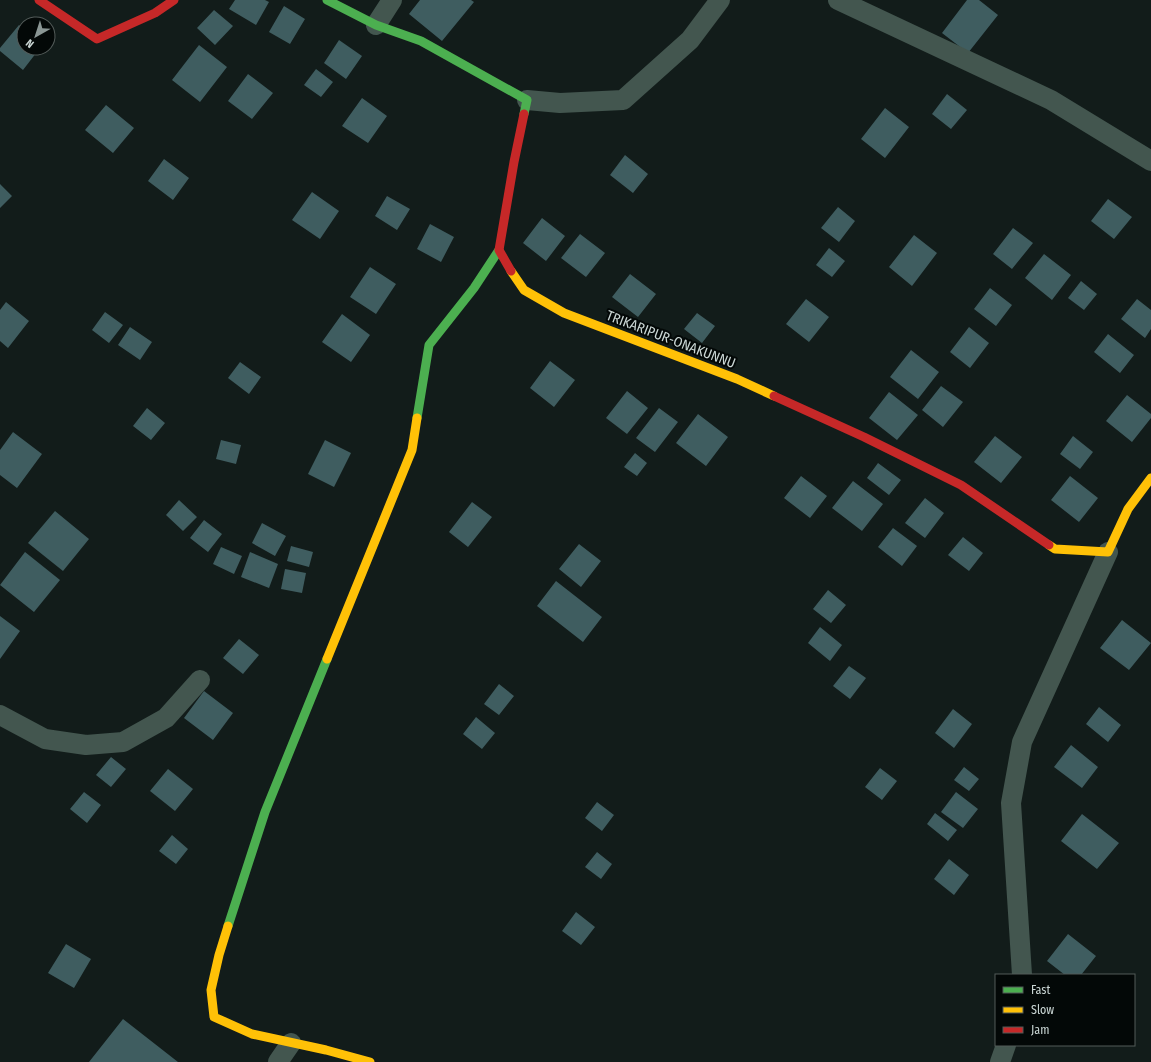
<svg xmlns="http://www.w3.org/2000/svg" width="1151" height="1062" viewBox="0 0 1151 1062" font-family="'Fira Sans Condensed',sans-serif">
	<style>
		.building { fill: #3f5d60 }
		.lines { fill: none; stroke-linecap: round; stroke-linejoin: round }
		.street { stroke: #43564f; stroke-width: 20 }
		.fast { stroke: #4caf50; stroke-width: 9 }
		.slow { stroke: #ffc107; stroke-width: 9 }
		.jam { stroke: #c62828; stroke-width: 9 }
		.labels { text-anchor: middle; stroke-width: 4; stroke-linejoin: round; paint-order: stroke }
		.street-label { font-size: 14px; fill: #cbd7d5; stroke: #030807 }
	</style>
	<rect width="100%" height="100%" fill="#121c1a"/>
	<path class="building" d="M235,0H265L269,2L256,25L229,9Z
		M420,0H471L474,2L442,41L409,14Z
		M967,0H979L998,15L968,53L942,33Z
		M284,6L305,19L290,44L269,32Z
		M214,10L233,26L215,45L197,28Z
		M19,25L24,29V48H40L23,70L0,51V48Z
		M339,40L362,56L346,79L324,63Z
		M199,45L227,67L200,102L172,80Z
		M316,69L333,82L321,97L304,85Z
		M248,74L273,93L252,119L228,101Z
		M947,94L967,110L951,129L932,114Z
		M362,98L387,116L368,143L342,126Z
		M106,105L134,128L113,153L85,130Z
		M885,108L909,127L885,158L861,139Z
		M625,155L648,174L633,193L610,175Z
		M164,159L189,178L173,200L148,181Z
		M0,184L12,196L0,208Z
		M312,192L339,211L320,239L292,220Z
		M387,196L410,209L397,230L375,216Z
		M1108,199L1132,217L1114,239L1091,221Z
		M838,207L855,221L839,242L821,228Z
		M542,218L565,236L546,261L523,243Z
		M430,224L454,237L441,262L417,249Z
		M1013,228L1033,243L1012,269L993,254Z
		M580,234L605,253L586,277L561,258Z
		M914,235L937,253L912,286L889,267Z
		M829,248L845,261L832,277L816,265Z
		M1044,254L1071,275L1052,300L1025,278Z
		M370,267L396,284L376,314L350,297Z
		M630,274L656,294L638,317L612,297Z
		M1081,281L1097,294L1084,310L1068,298Z
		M990,288L1012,305L996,326L974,309Z
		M806,299L829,317L809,342L786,324Z
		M1137,299L1151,310V329L1145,338L1121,319Z
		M6,302L29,321L8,348L0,341V310Z
		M105,312L123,325L109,343L92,330Z
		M697,313L715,326L702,343L684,329Z
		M342,314L370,335L351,362L322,342Z
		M130,327L152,342L140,360L118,345Z
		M969,327L989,343L970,368L950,352Z
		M1108,334L1134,355L1120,373L1094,352Z
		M911,350L939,372L918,399L890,377Z
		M550,361L575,380L554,407L530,388Z
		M240,362L261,377L249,394L228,378Z
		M941,386L963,402L943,427L922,410Z
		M627,391L648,408L627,434L606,418Z
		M889,392L918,415L897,440L869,418Z
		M1127,395L1151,414V418L1132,442L1106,421Z
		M147,408L165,423L151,440L133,426Z
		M659,408L678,422L655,452L636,438Z
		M698,414L728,437L706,466L676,443Z
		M13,432L42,454L17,488L0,475V450Z
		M995,436L1022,457L1001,483L974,462Z
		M1073,436L1093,452L1080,469L1060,454Z
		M221,440L241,445L236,464L216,459Z
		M325,440L351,453L334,487L308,474Z
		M635,453L647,463L637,476L624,467Z
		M878,463L901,480L889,495L867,478Z
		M801,476L827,496L810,518L784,498Z
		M1070,476L1098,498L1079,522L1051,500Z
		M853,481L883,504L862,531L832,508Z
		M925,498L944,513L925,538L905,523Z
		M179,500L197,517L183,531L166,515Z
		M472,502L492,517L468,547L449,532Z
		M55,511L89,539L63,571L28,543Z
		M204,520L222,534L208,552L190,538Z
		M262,523L286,536L275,556L252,543Z
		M893,528L917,546L902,566L878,547Z
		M963,537L983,553L969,571L948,555Z
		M579,544L601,561L581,587L559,569Z
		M291,546L313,552L309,567L287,561Z
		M221,547L242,556L234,574L213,564Z
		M25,552L60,580L34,612L0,585Z
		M250,552L278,564L269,588L241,577Z
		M285,569L306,573L302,593L281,589Z
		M556,581L602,617L583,642L537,606Z
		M828,590L846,605L831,623L813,609Z
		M0,616L20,631L0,659Z
		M1122,620L1151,643L1129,670L1100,648Z
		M820,627L842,645L830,661L808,643Z
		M239,639L259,655L243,674L223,658Z
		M849,666L866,678L850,699L833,686Z
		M499,684L514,696L499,715L484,704Z
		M204,691L233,713L213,740L184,718Z
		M1099,707L1121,725L1108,742L1086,724Z
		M953,709L972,724L954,748L935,733Z
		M476,717L495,733L482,749L463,734Z
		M1071,745L1098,767L1082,788L1054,767Z
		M111,757L126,769L111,787L96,775Z
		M964,767L979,779L969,791L954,780Z
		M880,768L897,781L882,800L865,787Z
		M168,769L193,789L175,811L150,791Z
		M84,792L101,805L87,823L70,809Z
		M956,792L978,809L963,828L941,812Z
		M597,802L614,815L602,831L585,818Z
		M935,813L957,830L948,841L927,824Z
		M1082,814L1119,843L1097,869L1061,841Z
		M172,835L188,849L176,864L159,851Z
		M597,852L612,864L601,879L585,867Z
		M949,859L969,875L954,895L934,879Z
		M576,912L595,927L581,945L562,931Z
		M1068,934L1096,956L1081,975H1065L1047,961Z
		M66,944L91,959L74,988L48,973Z
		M123,1019L178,1062H89Z"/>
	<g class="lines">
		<path class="street" d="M838,0L1051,100L1151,161
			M376,25L392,0
			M527,100L560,103L623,100L690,40L720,0
			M0,715L45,739L86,745L123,742L166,718L200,680
			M1022,975L1011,803L1022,742L1108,552
			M278,1062L291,1043
			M1000,1062L1006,1045"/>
		<path class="fast" d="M327,0L376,25L421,41L527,100L524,114
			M417,418L429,345L474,288L499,250
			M228,926L265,812L327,659"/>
		<path class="slow" d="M511,271L524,290L564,313L737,379L774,396
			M1049,545L1055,549L1108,552L1128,509L1151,478
			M327,659L412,450L417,418
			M228,926L219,955L211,990L214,1017L252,1034L326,1050L370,1062"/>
		<path class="jam" d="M39,0L97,39L155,13L174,0
			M511,271L499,250L514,162L524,114
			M774,396L864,437L961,485L1049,545"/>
	</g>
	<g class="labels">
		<g class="street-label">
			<text transform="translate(671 339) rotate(21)" y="5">TRIKARIPUR-ONAKUNNU</text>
		</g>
	</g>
	<rect x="995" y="974" width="140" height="72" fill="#030807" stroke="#535b59"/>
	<rect x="1003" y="987" width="20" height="6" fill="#4caf50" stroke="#535b59"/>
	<text x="1031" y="994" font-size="12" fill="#cbd7d5">Fast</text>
	<rect x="1003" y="1007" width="20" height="6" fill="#ffc107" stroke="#535b59"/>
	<text x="1031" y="1014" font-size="12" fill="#cbd7d5">Slow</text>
	<rect x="1003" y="1027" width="20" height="6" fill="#c62828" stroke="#535b59"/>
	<text x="1031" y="1034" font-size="12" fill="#cbd7d5">Jam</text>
	<g transform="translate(36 36) rotate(219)"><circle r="19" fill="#030807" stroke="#535b59"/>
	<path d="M0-3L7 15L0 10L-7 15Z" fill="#8a9694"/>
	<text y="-6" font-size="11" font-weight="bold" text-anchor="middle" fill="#cbd7d5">N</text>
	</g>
</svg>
